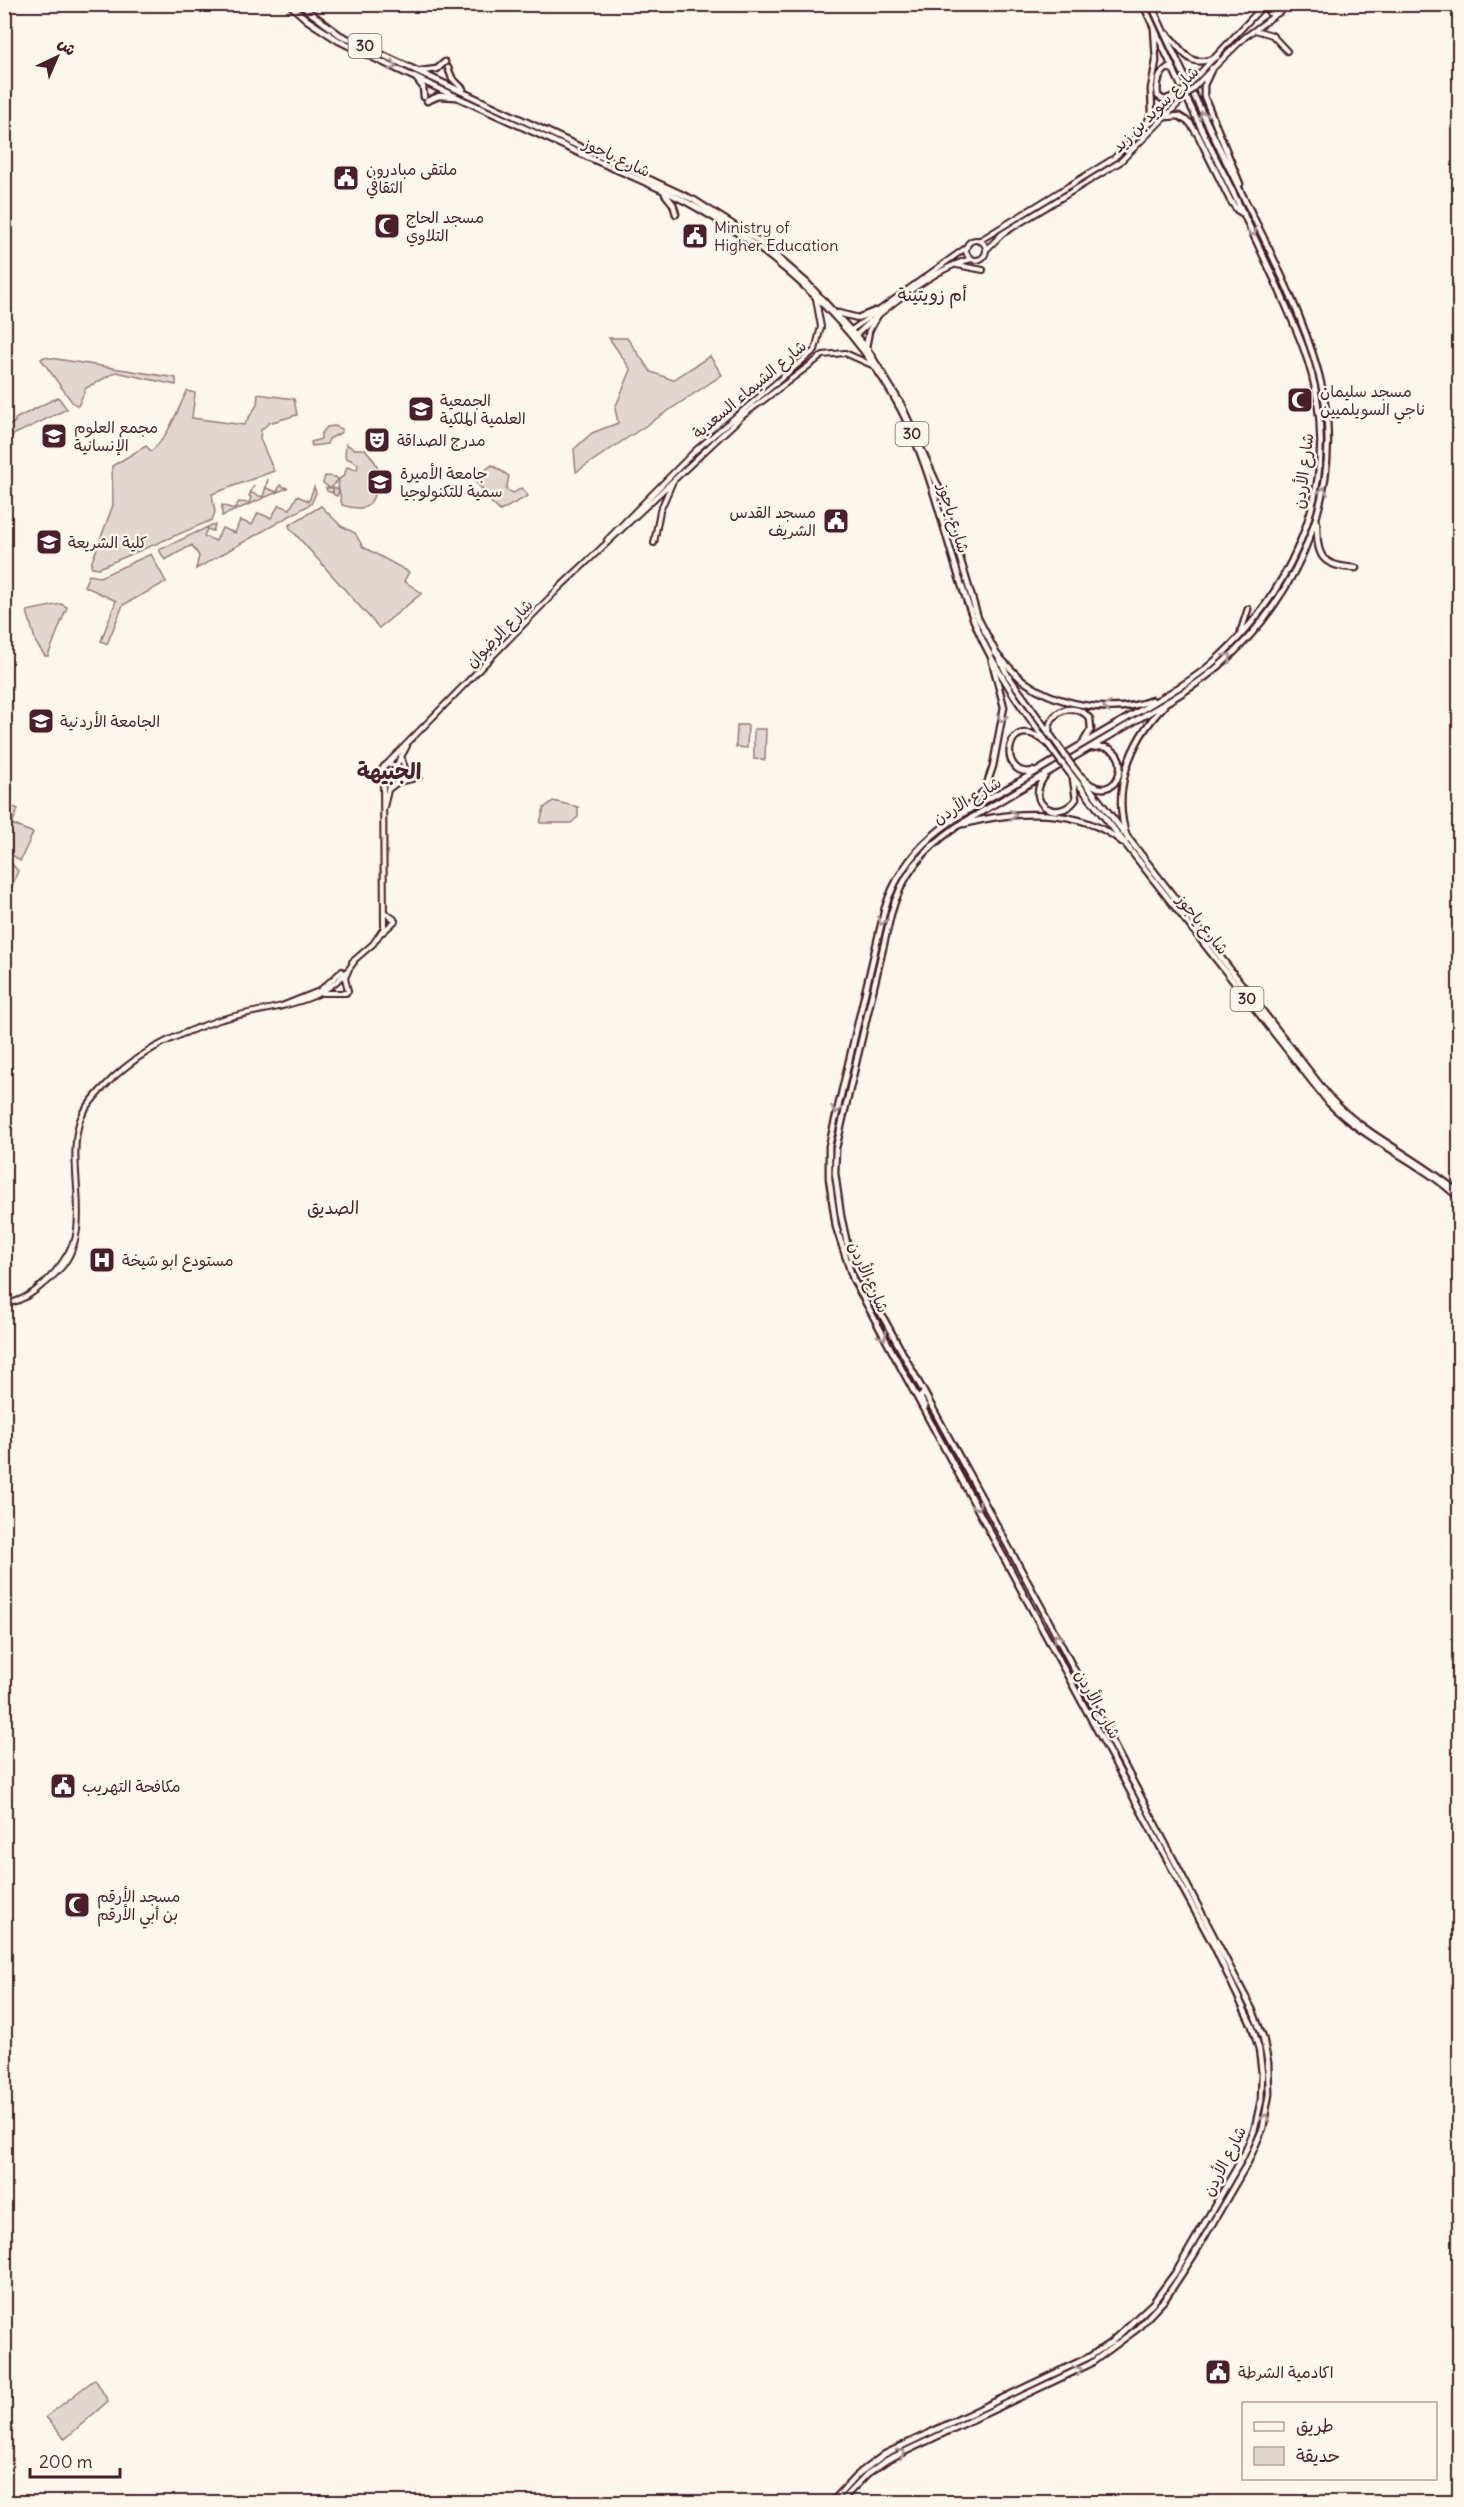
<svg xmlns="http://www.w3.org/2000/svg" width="1464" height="2507" viewBox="0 0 1464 2507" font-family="Delius,'Playpen Sans Arabic',sans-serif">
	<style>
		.green { fill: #e2d7d0; stroke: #967b7e; stroke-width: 1.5 }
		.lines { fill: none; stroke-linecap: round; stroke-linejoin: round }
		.secondary-casing { stroke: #4a1f2b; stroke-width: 8 }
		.primary-casing { stroke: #4a1f2b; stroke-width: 9 }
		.trunk-casing { stroke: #4a1f2b; stroke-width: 9 }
		.secondary { stroke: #fbf7ec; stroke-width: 4 }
		.primary { stroke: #fbf7ec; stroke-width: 4.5 }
		.trunk { stroke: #fbf7ec; stroke-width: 4.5 }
		.secondary-bridge-casing { stroke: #4a1f2b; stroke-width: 8; stroke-linecap: butt }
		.primary-bridge-casing { stroke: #4a1f2b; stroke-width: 9; stroke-linecap: butt }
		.secondary-bridge { stroke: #fbf7ec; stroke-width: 4 }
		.primary-bridge { stroke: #fbf7ec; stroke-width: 4.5 }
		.oneway { stroke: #ab9695 }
		.labels { text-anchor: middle; stroke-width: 5; stroke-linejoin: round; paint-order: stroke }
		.shield { fill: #fbf7ec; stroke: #7f6065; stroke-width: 1.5 }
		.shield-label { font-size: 15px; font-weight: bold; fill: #4a1f2b }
		.street-label { font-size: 16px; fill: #4a1f2b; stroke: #fbf7ec }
		.poi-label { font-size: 16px; fill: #4a1f2b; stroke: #fbf7ec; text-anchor: start }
		.neighbourhood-label { font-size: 18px; fill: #4a1f2b; stroke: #fbf7ec }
		.district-label { font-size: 22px; font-weight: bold; fill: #4a1f2b; stroke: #fbf7ec }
	</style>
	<rect width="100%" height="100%" fill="#fbf7ec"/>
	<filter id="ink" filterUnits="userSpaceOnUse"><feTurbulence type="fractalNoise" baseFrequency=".0167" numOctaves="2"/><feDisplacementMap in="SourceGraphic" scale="12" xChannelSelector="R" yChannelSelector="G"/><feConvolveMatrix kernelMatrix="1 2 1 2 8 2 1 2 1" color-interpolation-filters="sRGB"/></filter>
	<g filter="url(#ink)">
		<path class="green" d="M609,338H627L651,372L673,380L710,356L722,375L576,472L574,449L592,433L618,423L615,408L631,370Z
			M44,357L176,378V385L116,372L86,388L78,406L72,402L41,359Z
			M187,391L195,393L192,418L244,425L257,405L258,394L294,399L297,415L269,423L261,430L260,439L274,471L212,494L215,512L212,520L99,568L92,567L91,564L113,505L112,466L146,446L151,451C168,438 177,411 187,391Z
			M58,397L67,409L7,438L5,428L15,422V419Z
			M335,426L342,429V432L329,439L327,444L312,446L311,442L321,439V434L327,427Z
			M346,444L354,449H365C370,455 376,461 378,469C380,475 378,477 377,483C373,506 368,513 342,505L339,490L337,496L334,495L333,490L332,493L327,491L326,488H330L323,483L325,476L336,477L338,480L331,488L338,489L339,479L344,476L347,467L357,470L358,464L345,457Z
			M492,465L509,476L506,490L514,493L521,488L528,496L500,511L481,493L483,490L473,479Z
			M268,479L266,488L277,492L280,485L287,488L222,516V505L234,509L239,502L249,503L251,497L249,496L254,485L251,493L263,497Z
			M314,487L316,493L311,504L196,569L199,556L192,545L165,560L159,550L212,525H215L213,531L207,529L204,536L216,541L222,528L235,533L240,520L252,525L258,513L271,518L279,505L290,509L297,496L309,501Z
			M321,506L341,526L355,533L363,547L409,572L404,581L422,593L379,628L290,528L289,525Z
			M151,554L166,582L123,605L107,644L101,641L116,601L84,586L89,575L100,577Z
			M61,604L67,607L48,656H45L36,643L27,611Z
			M737,725H748L747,748L736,747Z
			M754,729H766L765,760L754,759Z
			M553,801L578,807V817L571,823H540L544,808Z
			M5,804L18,809L12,824L33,833L20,861L5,849Z
			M5,856L18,871L5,904Z
			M95,2379L108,2401L65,2439L46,2417Z"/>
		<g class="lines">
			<g class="secondary-casing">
				<path id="secondary" d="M1264,5L1269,13L1275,15L1282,11L1285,4
					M1255,30L1272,35L1287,51
					M1197,76L1264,5
					M1201,80L1245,37L1275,15
					M966 250a10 10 0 1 1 20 0a10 10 0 1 1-20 0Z
					M979,241L1113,159L1178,96
					M986,250L1002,234L1120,162L1186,96
					M957,265L983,270
					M850,331L967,247
					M855,336C881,311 937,266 972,259
					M607,540L696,450L815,350L821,327L816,299
					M654,543L660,511L673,481
					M401,756L405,768L419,777
					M382 771a7 7 0 1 1 14 0a7 7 0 1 1-14 0Z
					M386,765L560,587L741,417L823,355L845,353L872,365
					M395,768L407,746
					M389,789L398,782L412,779
					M384,807L391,778
					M384,912L394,919
					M383,932L395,921
					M352,962L373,944L384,928L383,775
					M348,991L345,978L349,969
					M322,993H346
					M279,1007L319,991L342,971
					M39,1287C46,1284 51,1278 56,1273C98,1233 64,1170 80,1120C84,1109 93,1099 101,1090C134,1054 170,1037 216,1021C266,1005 321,1011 354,962
					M4,1304C33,1301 62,1269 73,1243"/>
			</g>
			<g class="primary-casing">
				<path id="primary" d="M289,4L307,20L339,41C417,80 497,115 577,152C615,170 656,185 694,206C778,253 856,324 901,410C937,479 947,556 977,628C996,673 1027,715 1056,755
					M299,4L340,35L694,200L760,242L807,283L866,347L901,404L939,488L978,618L1007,674L1062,751
					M448,68L452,78L463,89
					M421,71L437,69L445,62
					M416,78L423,87L424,97
					M427,101L439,96L456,97
					M665,194L673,204L676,214
					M838,313L858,318L875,311
					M866,347L869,331L878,315
					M1070,763L1330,1098C1366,1137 1419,1158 1460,1194
					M1065,767L1329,1103C1367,1142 1421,1161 1460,1199"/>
			</g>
			<g class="trunk-casing">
				<path id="trunk" d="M1167,34C1185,52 1188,70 1217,57
					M1212,68L1204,85V96L1240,184
					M1174,70L1167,68C1158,75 1156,85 1158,96L1164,100L1180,94
					M1165,117L1179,116L1190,123L1198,135L1230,200L1237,210L1244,214
					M1143,132L1152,112L1151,89L1156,61L1154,28
					M1317,523C1317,556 1320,566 1356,568
					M1241,631L1248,609
					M994,652C1003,660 1011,670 1020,678C1053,705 1113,716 1152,700
					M1049,734C1047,710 1076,700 1090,719L1091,729L1084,741
					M1033,771C996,779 1005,706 1048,744
					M1045,776C1023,804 1059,824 1076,799L1073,779
					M1081,776C1120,818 1140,737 1092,748
					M960,814L985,790L993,766L1004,707L992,661
					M964,824C1016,810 1079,807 1122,842
					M1128,840C1110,792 1130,741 1164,706
					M925,1407L920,1397L923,1394L926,1396
					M832,2502L858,2474L885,2454L1089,2357L1110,2343L1153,2303L1178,2269L1243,2157L1254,2131L1261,2101L1262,2073L1259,2049L1252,2026L1214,1946L853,1279L836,1227L829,1178V1146L885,908C910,831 970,811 1034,773C1072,750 1110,728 1148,706C1169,693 1192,681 1210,665C1287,598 1334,501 1317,399C1311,359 1293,322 1277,285C1260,249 1243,212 1225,176C1196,120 1170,62 1143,4
					M840,2502L867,2474L887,2460L1090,2364L1137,2329L1165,2299L1194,2255L1248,2162L1263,2128L1269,2094L1268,2063L1263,2037L1253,2011L1043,1610L860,1275L848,1248L841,1216L835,1173L836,1148L891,914C902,874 923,850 956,827C1010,795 1064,763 1118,731C1152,710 1189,692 1219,666C1301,596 1348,482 1319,375C1302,312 1268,247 1239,188C1209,127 1179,66 1151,4"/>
			</g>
			<use href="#secondary" class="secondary"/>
			<use href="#primary" class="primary"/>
			<use href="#trunk" class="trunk"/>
			<g class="secondary-bridge-casing">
				<path id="secondary-bridge" d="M1182,92L1197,76
					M1186,96L1201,80"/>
			</g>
			<g class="primary-bridge-casing">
				<path id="primary-bridge" d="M1062,751L1070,763
					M1056,755L1065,767"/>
			</g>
			<use href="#secondary-bridge" class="secondary-bridge"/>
			<use href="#primary-bridge" class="primary-bridge"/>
		</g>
		<defs><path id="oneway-chevron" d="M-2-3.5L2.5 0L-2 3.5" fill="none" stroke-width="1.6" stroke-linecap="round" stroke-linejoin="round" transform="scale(1.5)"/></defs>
		<g class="oneway">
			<use href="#oneway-chevron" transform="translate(393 66) rotate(24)"/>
			<use href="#oneway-chevron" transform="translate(1203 115) rotate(-117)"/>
			<use href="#oneway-chevron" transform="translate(1253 232) rotate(64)"/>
			<use href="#oneway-chevron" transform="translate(1323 491) rotate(-79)"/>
			<use href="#oneway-chevron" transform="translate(1228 657) rotate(-44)"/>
			<use href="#oneway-chevron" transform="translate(1107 707) rotate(-174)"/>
			<use href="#oneway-chevron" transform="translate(1002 718) rotate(100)"/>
			<use href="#oneway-chevron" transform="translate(1013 815) rotate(-4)"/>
			<use href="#oneway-chevron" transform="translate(882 921) rotate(104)"/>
			<use href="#oneway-chevron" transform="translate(836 1110) rotate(103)"/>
			<use href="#oneway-chevron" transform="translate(883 1336) rotate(62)"/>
			<use href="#oneway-chevron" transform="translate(977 1506) rotate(61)"/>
			<use href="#oneway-chevron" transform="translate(1057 1638) rotate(-118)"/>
			<use href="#oneway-chevron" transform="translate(1265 2118) rotate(-77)"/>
			<use href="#oneway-chevron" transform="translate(1078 2370) rotate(-26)"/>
			<use href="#oneway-chevron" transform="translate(901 2453) rotate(-27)"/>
		</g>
	</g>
	<defs>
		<g id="civic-square" transform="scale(1.35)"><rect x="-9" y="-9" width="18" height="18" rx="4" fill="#4a1f2b" stroke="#fbf7ec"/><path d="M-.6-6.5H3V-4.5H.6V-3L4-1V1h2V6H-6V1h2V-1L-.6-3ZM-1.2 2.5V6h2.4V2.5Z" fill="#fff"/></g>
		<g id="mosque-square" transform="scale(1.35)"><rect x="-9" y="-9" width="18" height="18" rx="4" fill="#4a1f2b" stroke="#fbf7ec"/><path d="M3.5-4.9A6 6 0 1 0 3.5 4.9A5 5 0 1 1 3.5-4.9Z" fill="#fff"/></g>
		<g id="university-square" transform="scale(1.35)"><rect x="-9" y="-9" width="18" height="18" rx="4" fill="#4a1f2b" stroke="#fbf7ec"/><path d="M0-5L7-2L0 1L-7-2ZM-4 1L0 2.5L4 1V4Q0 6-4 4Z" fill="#fff"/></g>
		<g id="theatre-square" transform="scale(1.35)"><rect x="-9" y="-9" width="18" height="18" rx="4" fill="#4a1f2b" stroke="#fbf7ec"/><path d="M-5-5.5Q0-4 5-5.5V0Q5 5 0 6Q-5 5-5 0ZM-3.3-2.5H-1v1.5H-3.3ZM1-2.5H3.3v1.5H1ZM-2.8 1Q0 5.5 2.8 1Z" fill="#fff"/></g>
		<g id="hospital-square" transform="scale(1.35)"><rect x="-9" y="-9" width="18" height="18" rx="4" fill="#4a1f2b" stroke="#fbf7ec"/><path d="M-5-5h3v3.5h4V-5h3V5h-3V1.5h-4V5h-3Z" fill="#fff"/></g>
	</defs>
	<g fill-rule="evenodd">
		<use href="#civic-square" x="346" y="178"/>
		<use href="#mosque-square" x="387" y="226"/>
		<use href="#civic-square" x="695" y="236"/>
		<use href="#mosque-square" x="1300" y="400"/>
		<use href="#university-square" x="421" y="409"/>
		<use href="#university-square" x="54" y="436"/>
		<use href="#theatre-square" x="377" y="440"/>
		<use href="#university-square" x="380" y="482"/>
		<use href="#civic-square" x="836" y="521"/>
		<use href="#university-square" x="49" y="542"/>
		<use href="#university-square" x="41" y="721"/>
		<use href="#hospital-square" x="102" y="1260"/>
		<use href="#civic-square" x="63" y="1786"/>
		<use href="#mosque-square" x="77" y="1905"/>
		<use href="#civic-square" x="1218" y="2372"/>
	</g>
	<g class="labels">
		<g class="shield">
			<rect x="348.5" y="34" width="33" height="24" rx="4.5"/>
			<rect x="895.5" y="422" width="33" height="24" rx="4.5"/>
			<rect x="1230.5" y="987" width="33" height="24" rx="4.5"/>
		</g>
		<g class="shield-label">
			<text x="365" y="51">30</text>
			<text x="912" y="439">30</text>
			<text x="1247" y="1004">30</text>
		</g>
		<g class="street-label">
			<text transform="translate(1155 109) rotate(-45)" y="6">شارع سويد بن زيد</text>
			<text transform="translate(617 157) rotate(25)" y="6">شارع ياجوز</text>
			<text transform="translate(749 389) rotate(-40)" y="6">شارع الشيماء السعدية</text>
			<text transform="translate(1303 471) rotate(-83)" y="6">شارع الأردن</text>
			<text transform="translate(954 518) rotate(73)" y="6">شارع ياجوز</text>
			<text transform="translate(499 633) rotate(-46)" y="6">شارع الرضوان</text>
			<text transform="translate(967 800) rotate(-31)" y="6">شارع الأردن</text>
			<text transform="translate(1203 924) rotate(51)" y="6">شارع ياجوز</text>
			<text transform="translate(869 1277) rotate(66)" y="6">شارع الأردن</text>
			<text transform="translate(1098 1704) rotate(61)" y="6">شارع الأردن</text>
			<text transform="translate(1224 2161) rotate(-63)" y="6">شارع الأردن</text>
		</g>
		<g class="poi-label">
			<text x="366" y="175">ملتقى مبادرون<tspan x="366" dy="18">الثقافي</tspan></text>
			<text x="406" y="223">مسجد الحاج<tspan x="406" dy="18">التلاوي</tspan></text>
			<text x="714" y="233">Ministry of<tspan x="714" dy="18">Higher Education</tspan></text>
			<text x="1320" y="397">مسجد سليمان<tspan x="1320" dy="18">ناجي السويلميين</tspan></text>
			<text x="440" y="406">الجمعية<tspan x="440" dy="18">العلمية الملكية</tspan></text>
			<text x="74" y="433">مجمع العلوم<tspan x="74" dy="18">الإنسانية</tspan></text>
			<text x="397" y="446">مدرج الصداقة</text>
			<text x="400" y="479">جامعة الأميرة<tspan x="400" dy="18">سمية للتكنولوجيا</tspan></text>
			<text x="816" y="518" text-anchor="end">مسجد القدس<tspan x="816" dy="18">الشريف</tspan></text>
			<text x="68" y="548">كلية الشريعة</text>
			<text x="60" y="727">الجامعة الأردنية</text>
			<text x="122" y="1266">مستودع ابو شيخة</text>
			<text x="82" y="1792">مكافحة التهريب</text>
			<text x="97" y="1902">مسجد الأرقم<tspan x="97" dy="18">بن أبي الأرقم</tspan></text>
			<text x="1238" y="2378">اكادمية الشرطة</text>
		</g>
		<g class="neighbourhood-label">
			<text x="932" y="301">أم زويتينة</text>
			<text x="333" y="1214">الصديق</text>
		</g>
		<g class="district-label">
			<text x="389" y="779">الجبيهة</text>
		</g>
	</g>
	<rect width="1464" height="2507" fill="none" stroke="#fbf7ec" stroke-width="24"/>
	<rect x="12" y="12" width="1440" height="2483" fill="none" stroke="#4a1f2b" stroke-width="2" filter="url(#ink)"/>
	<rect x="1242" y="2402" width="195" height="78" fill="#fbf7ec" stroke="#b4a19f" stroke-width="1.5"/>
	<rect x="1254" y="2422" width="30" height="9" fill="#fbf7ec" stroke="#b4a19f" stroke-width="1.5"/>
	<text x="1296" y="2432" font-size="18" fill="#4a1f2b">طريق</text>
	<rect x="1254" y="2447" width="30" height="18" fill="#e2d7d0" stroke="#b4a19f" stroke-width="1.5"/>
	<text x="1296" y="2462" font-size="18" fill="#4a1f2b">حديقة</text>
	<g transform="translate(57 57) rotate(44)" stroke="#fbf7ec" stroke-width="4.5" paint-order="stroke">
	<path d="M0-4.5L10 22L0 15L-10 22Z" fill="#4a1f2b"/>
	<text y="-9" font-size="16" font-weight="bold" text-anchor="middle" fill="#4a1f2b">ش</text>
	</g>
	<path d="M30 2468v9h90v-9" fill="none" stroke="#4a1f2b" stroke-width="3"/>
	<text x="39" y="2468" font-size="18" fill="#4a1f2b" stroke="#fbf7ec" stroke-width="4.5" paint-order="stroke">200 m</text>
</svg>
